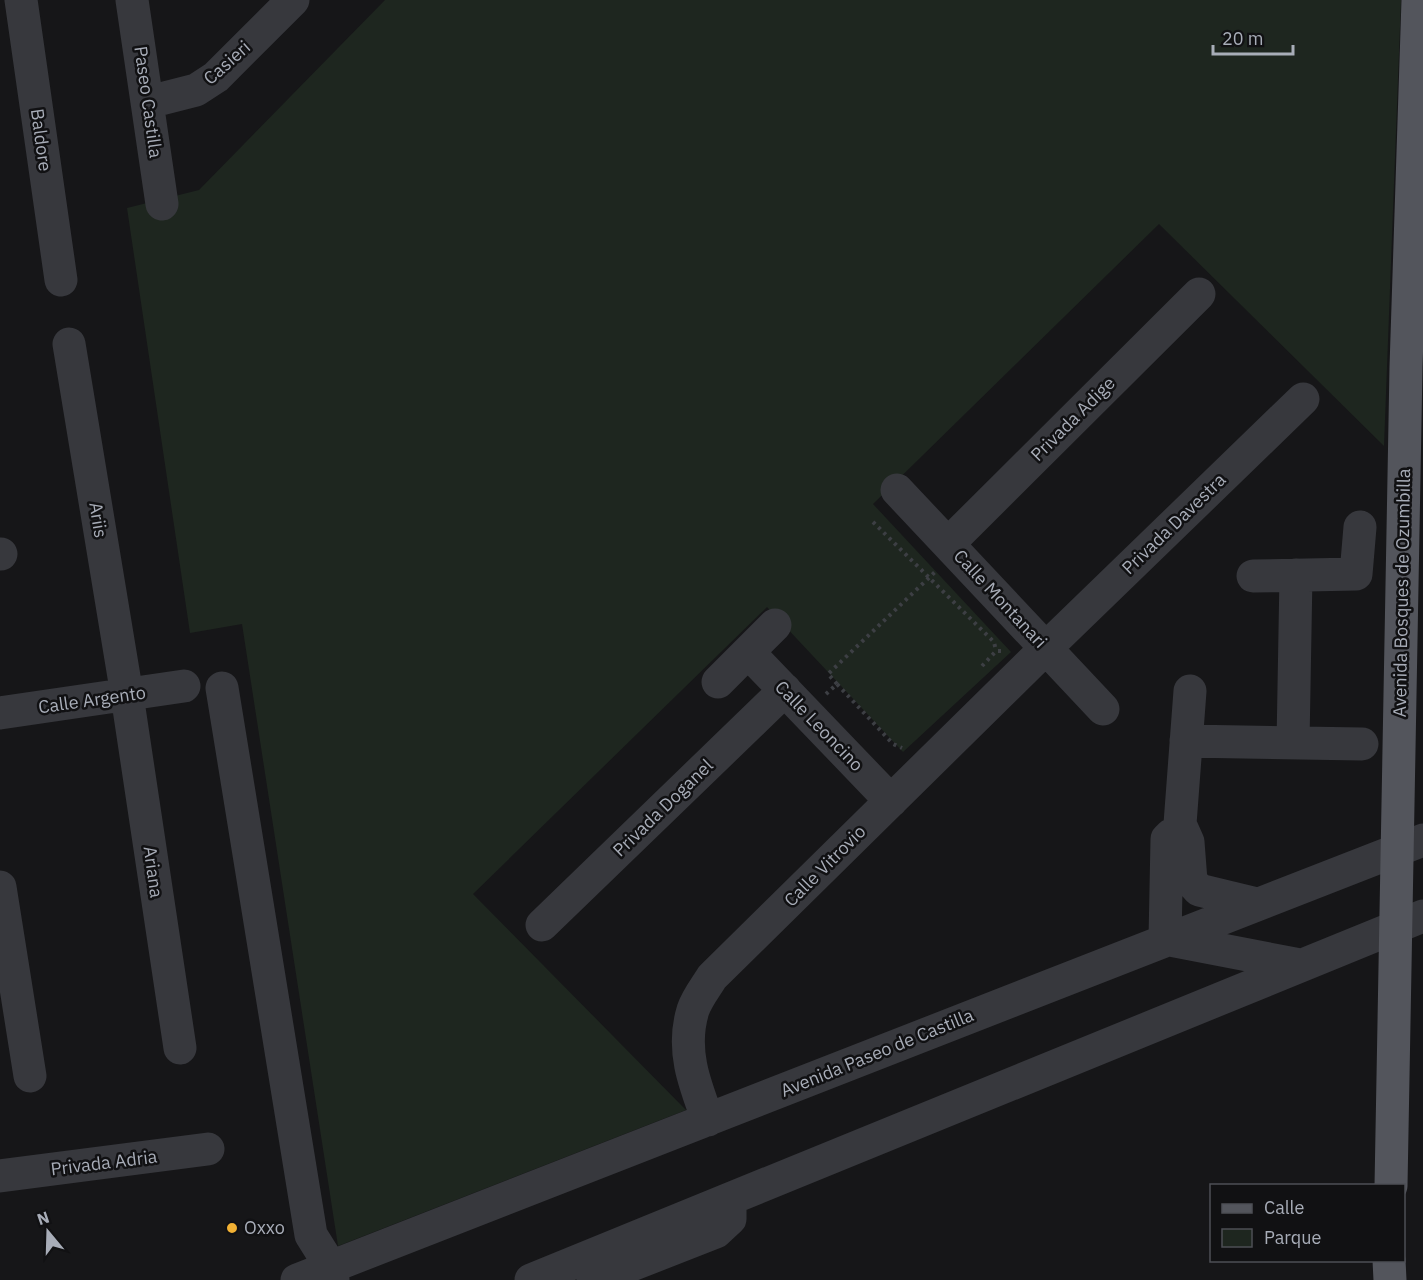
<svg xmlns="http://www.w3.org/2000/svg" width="1423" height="1280" viewBox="0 0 1423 1280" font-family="'IBM Plex Sans',sans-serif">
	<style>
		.green { fill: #1e261f }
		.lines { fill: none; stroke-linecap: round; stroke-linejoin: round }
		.path { stroke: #3d3f44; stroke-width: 4; stroke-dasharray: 3 4.5; stroke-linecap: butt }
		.minor { stroke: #37383d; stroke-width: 33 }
		.major { stroke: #53555c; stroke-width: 33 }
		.poi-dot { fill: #f2b134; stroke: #111113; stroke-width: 2 }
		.labels { text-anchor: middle; stroke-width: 5; stroke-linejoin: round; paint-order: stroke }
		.street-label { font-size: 18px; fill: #a8adb8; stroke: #111113 }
		.poi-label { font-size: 18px; fill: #a8adb8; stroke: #111113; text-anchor: start }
	</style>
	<rect width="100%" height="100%" fill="#161618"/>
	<path class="green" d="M385,0H1401L1384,446L1159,224L873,504L1011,652L903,752L767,607L473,894L686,1110L338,1246L242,624L190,633L127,208L199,190Z"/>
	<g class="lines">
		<path class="path" d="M873,522L994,642L996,651
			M982,666L996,651H1001
			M837,684L828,674L935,572
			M826,694L837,684L893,744L902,748"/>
		<path class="minor" d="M21,0L61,280
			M132,0L162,204
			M149,102L196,90L216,77L293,0
			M69,344L127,695L180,1048
			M897,490L1103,709
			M948,544L1199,294
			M0,554H1
			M1253,576L1356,574L1360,527
			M748,652L891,801
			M718,682L775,625
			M222,688L311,1235L331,1267L333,1280
			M1190,691L1180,824L1188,842L1191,881L1199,890L1257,904
			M0,713L184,686
			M1186,741L1362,744
			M1293,743L1296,575
			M1171,835L1167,839L1165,939L1300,965
			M0,887L30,1076
			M542,925L785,690
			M708,1120C694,1083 681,1049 693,1010C697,998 706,987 712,977L1046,648L1303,399
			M0,1176L208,1149
			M297,1280L1423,840
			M531,1280L1423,916
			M593,1280L716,1232L730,1219V1200"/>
		<path class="major" d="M1391,1186L1406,367L1418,0
			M1389,1260L1390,1280"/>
	</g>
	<circle class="poi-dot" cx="232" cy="1228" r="6"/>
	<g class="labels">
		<g class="street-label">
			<text transform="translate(227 63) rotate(-42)" y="6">Casieri</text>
			<text transform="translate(148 102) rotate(82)" y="6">Paseo Castilla</text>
			<text transform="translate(41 140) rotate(82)" y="6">Baldore</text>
			<text transform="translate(1073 419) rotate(-45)" y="6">Privada Adige</text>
			<text transform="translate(98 520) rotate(81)" y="6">Ariis</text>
			<text transform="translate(1174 524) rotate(-44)" y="6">Privada Davestra</text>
			<text transform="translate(1402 593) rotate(-89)" y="6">Avenida Bosques de Ozumbilla</text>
			<text transform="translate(1000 599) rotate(47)" y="6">Calle Montanari</text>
			<text transform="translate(92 700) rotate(-8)" y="6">Calle Argento</text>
			<text transform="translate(819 726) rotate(46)" y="6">Calle Leoncino</text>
			<text transform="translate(663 808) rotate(-44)" y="6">Privada Doganel</text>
			<text transform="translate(825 866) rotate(-45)" y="6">Calle Vitrovio</text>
			<text transform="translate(153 872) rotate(82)" y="6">Ariana</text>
			<text transform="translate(877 1053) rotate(-22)" y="6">Avenida Paseo de Castilla</text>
			<text transform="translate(104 1163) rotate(-7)" y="6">Privada Adria</text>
		</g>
		<g class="poi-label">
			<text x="244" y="1234">Oxxo</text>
		</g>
	</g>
	<rect x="1210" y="1184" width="195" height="78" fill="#111113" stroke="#4d4f55" stroke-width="1.5"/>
	<rect x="1222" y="1204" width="30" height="9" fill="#53555c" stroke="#4d4f55" stroke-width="1.5"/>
	<text x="1264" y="1214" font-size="18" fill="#a8adb8">Calle</text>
	<rect x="1222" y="1229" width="30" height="18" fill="#1e261f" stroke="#4d4f55" stroke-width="1.5"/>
	<text x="1264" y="1244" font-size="18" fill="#a8adb8">Parque</text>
	<g transform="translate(48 1232) rotate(341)" stroke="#111113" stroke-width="4.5" paint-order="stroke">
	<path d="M0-4.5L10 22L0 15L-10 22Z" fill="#a8adb8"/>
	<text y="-9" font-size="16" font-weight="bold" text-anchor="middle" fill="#a8adb8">N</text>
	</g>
	<path d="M1213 45v9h80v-9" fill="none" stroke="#a8adb8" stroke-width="3"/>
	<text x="1222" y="45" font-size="18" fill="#a8adb8" stroke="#111113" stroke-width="4.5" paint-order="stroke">20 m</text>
</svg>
